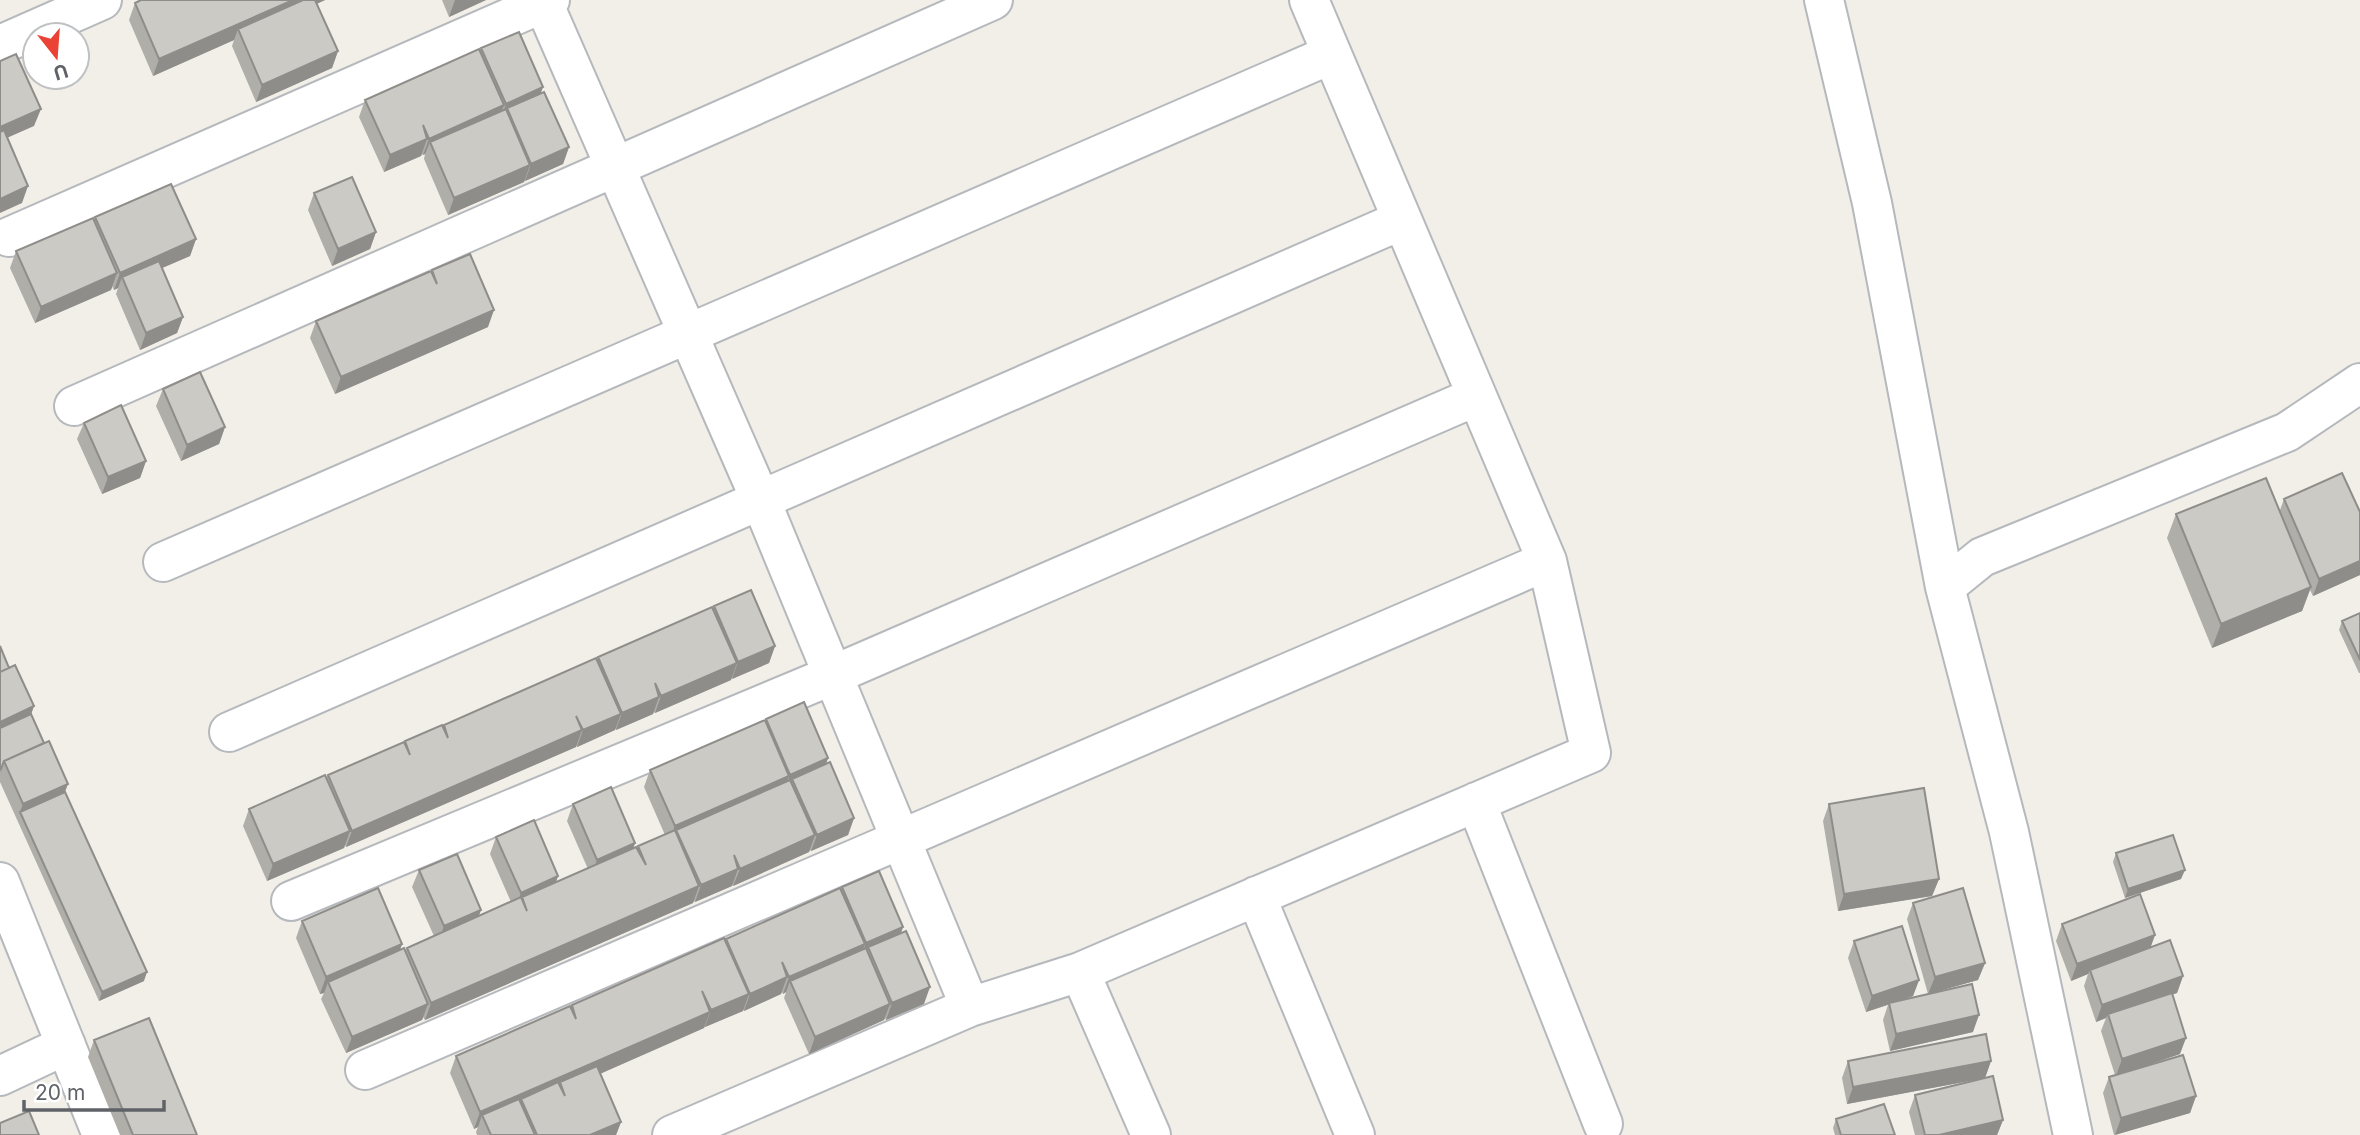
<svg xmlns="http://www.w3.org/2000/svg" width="2360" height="1135" viewBox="0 0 2360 1135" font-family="Inter,sans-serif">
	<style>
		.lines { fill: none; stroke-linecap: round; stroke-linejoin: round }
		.minor-casing { stroke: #b5b8bc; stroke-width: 42 }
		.minor { stroke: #fff; stroke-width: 38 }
		.wall { fill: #afaea9 }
		.shaded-wall { fill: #8f8d8a }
		.building { fill: #cccac5; stroke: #8f8d8a; stroke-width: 2 }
	</style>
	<rect width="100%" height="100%" fill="#f1efe8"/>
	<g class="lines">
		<g class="minor-casing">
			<path id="minor" d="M542,0L761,501L970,1007
				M1824,0L1872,203L1945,587
				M0,45L102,0
				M9,237L550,0
				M74,406L993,0
				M163,562L1332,54
				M229,732L1402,220
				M1476,802L1603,1124
				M0,882L102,1135
				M1256,896L1355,1135
				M291,901L833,675L1477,396
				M1080,972L1151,1135
				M365,1070L1547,561
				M0,1076L66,1045
				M672,1135L970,1007L1080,972L1591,753L1547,561L1309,0
				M2073,1135L2009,832L1945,587L1982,557L2287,432L2360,383"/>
		</g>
		<use href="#minor" class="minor"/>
	</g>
	<path class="wall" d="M141,0H325L317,4L338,51L332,68L256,102L232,46L234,40L153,76L129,20L135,3Z
		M442,0H486L449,17Z
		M481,48L541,93L569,147L563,164L525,181V180L524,182L448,215L424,159L425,154L423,155L422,154L421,156L384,172L359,117L365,100L480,50Z
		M314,193L376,232L370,249L332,266L308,210Z
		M95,217L196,239L190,256L162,268L183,317L177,333L140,350L116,294L118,288L114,290L112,286L111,290L35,323L10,268L16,251L94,220Z
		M432,270L488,327L335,394L310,338L316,321L432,273Z
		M163,389L225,427L219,444L181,461L156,406Z
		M84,423L146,461L140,478L102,494L77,439Z
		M2284,499L2360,512V575L2313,596L2310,590L2302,611L2212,648L2167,538L2176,514L2280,510Z
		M714,606L775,646L769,663L732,679L731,677V680L655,713L654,712L653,714L616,730L615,728V730L577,747V745L576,747L346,847L345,845L344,848L267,881L243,826L249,809L326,778L328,775L404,743L405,741L443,727L444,725L597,659L598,657L713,610Z
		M2360,613V673H2359L2339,630L2342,621Z
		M0,646L9,668L34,706L31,714L65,792L144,981L99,1001L0,782Z
		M766,719L828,758L826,764L854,818L848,835L811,851L810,850L809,852L733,886V884L732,886L695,902L694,901L693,903L425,1020L423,1017L422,1020L346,1053L321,999L324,993L320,994L296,938L302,921L402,944L400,950L405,951L407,948L434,936L412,887L419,870L479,916L511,902L490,854L496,837L558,876L556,882L588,869L567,821L573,804L635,843L633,849L637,848L638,846L665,835L644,787L650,770L765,721Z
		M1829,804L1939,879L1932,896L1838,911L1823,821Z
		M2116,853L2181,879L2125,898L2113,862Z
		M842,887L903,927L901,933L924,1004L886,1020L885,1018L884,1020L809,1054L784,998L786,992L783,994L782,992L781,994L744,1011L743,1009V1011L705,1027V1026L704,1028L600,1074L621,1122L616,1135H477L476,1132L478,1127L474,1129L450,1073L456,1056L571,1007L572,1005L725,941L726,939L841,890Z
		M1913,903L1985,963L1978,980L1928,994L1907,919Z
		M2062,924L2155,935L2150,947L2183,976L2177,993L2173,994L2180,1054L2147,1065L2196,1096L2190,1113L2114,1135L2103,1093L2109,1077L2115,1075L2101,1031L2106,1018L2096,1022L2084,986L2088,974L2071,981L2056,941Z
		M1854,941L1919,980L1913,996L1900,1001L1973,1032L1890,1051L1883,1020L1888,1005L1866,1012L1848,958Z
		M94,1040L197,1135H120L88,1057Z
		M1848,1061H1991L1985,1078L1847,1104L1842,1078Z
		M1915,1095L2003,1120L1997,1135H1915L1909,1112Z
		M1836,1119L1895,1135H1835L1833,1128Z"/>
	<path class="shaded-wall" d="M293,0H325L241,37L238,29L234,40L153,76L159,59Z
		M455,0H486L449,17Z
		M338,51L332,68L256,102L262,85Z
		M543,87L537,104L507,108L503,119L500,121L506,104Z
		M504,105L498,122L430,142L425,154L423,155L429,139Z
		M41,109L34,126L0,141V127Z
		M427,139L421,156L384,172L390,155Z
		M569,147L563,164L525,181L531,164Z
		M530,165L524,182L448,215L454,198Z
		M28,186L22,203L0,213V199Z
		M376,232L370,249L332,266L338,249Z
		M196,239L190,256L125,284L122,277L118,288L114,290L120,273Z
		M117,273L111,290L35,323L41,307Z
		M494,310L488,327L335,394L341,377Z
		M183,317L177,333L140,350L146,333Z
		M225,427L219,444L181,461L187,445Z
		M146,461L140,478L102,494L108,477Z
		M2360,561V575L2313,596L2319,579Z
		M2311,587L2302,611L2212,648L2221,624Z
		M775,646L769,663L732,679L738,662Z
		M737,663L731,680L655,713L661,696Z
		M659,697L653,714L616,730L622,713Z
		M34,706L28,723L0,736V722Z
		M621,714L615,730L577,747L583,730Z
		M582,730L576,747L346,847L352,831Z
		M828,758L822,775L792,779L789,790L784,791L790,775Z
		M789,776L783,793L676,830L672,841L668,843L675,826Z
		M68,784L62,800L20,812L23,804Z
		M854,818L848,835L811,851L817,835Z
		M350,831L344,848L267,881L273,864Z
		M815,835L809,852L733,886L740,869Z
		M635,843L629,860L591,876L597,860Z
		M738,869L732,886L695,902L701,885Z
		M2185,870L2181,879L2125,898L2128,889Z
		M558,876L552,893L522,897L519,908L515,909L521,893Z
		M1939,879L1932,896L1838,911L1844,894Z
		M699,886L693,903L425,1020L431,1003Z
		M481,910L475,927L438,943L444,926Z
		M903,927L897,943L868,947L864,958L860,960L866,943Z
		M2155,935L2149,952L2090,970L2088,974L2071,981L2077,964Z
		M402,944L396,960L328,982L324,993L320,994L326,977Z
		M865,944L859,961L790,981L786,992L783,994L789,977Z
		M1985,963L1978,980L1928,994L1935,977Z
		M147,972L144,981L99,1001L102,992Z
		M2183,976L2177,993L2108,1017V1014L2106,1018L2096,1022L2102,1005Z
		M787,977L781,994L744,1011L750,994Z
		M1919,980L1913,996L1866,1012L1872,996Z
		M930,987L924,1004L886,1020L892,1003Z
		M749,994L743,1011L705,1027L711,1010Z
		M428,1004L422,1020L346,1053L352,1037Z
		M890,1004L884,1020L809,1054L815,1037Z
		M710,1012L704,1028L563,1090L560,1082L555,1093L521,1099L517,1110L482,1115L478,1127L474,1129L480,1112Z
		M1979,1015L1973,1032L1890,1051L1896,1034Z
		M2186,1038L2180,1054L2116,1076L2122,1059Z
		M1991,1061L1985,1078L1847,1104L1853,1087Z
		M2196,1096L2190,1113L2115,1135L2121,1118Z
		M2003,1120L1997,1135H1939Z
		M621,1122L616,1135H590Z"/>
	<path class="building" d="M141,0H293L159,59L135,3Z
		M303,0H315L338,51L262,85L238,29Z
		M519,32L543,87L506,104L481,48Z
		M479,49L504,105L429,139L423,125L427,139L390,155L365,100Z
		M16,54L41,109L0,127V61Z
		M544,92L569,147L531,164L507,108Z
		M506,109L530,165L454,198L430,142Z
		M4,130L28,186L0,199V132Z
		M352,177L376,232L338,249L314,193Z
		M171,184L196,239L120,273L95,217Z
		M93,218L117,273L41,307L16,251Z
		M470,254L494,310L341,377L316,321L431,271L437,284L432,270Z
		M159,261L183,317L146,333L122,277Z
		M200,372L225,427L187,445L163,389Z
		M121,405L146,461L108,477L84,423Z
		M2342,473L2360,512V561L2319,579L2284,499Z
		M2266,478L2311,587L2221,624L2176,514Z
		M751,590L775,646L738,662L714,606Z
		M712,607L737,663L661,696L655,683L659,697L622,713L598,657Z
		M2360,613V660L2342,621Z
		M0,646L9,668L0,672Z
		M596,658L621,714L583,730L576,716L582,730L352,831L328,775L404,742L410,755L405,741L442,725L448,738L444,725Z
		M15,665L34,706L0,722V672Z
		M804,702L828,758L790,775L766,719Z
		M31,714L44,743L4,761L1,769L0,766V728Z
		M765,720L789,776L675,826L650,770Z
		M49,741L68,784L23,804L4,761Z
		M830,762L854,818L817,835L792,779Z
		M325,775L350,831L273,864L249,809Z
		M790,780L815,835L740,869L734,855L738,869L701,885L676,830Z
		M611,787L635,843L597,860L573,804Z
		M1924,788L1939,879L1844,894L1829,804Z
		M65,792L147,972L102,992L20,812Z
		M534,820L558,876L521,893L496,837Z
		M675,830L699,886L431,1003L407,948L521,897L527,911L522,897L636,847L646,865L638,846Z
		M2173,835L2185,870L2128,889L2116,853Z
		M457,854L481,910L444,926L419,870Z
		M879,871L903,927L866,943L842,887Z
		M378,888L402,944L326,977L302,921Z
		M840,888L865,944L789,977L782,962L787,977L750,994L726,939Z
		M1963,888L1985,963L1935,977L1913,903Z
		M2140,894L2155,935L2077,964L2062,924Z
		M1902,926L1919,980L1872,996L1854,941Z
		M906,931L930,987L892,1003L868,947Z
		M724,938L749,994L711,1010L702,991L710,1012L480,1112L456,1056L570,1006L576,1019L572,1005Z
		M2170,940L2183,976L2102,1005L2090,970Z
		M404,948L428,1004L352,1037L328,982Z
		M866,948L890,1004L815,1037L790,981Z
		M1972,984L1979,1015L1896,1034L1889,1003Z
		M2172,993L2186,1038L2122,1059L2108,1014Z
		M149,1018L197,1135H133L94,1040Z
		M1986,1034L1991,1061L1853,1087L1848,1061Z
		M2183,1055L2196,1096L2121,1118L2109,1077Z
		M597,1066L621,1122L590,1135H537L521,1099L558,1082L565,1096L560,1082Z
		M1993,1076L2003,1120L1939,1135H1925L1915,1095Z
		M519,1099L535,1135H491L482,1115Z
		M1884,1104L1895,1135H1841L1836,1119Z
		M29,1111L39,1135H0V1123Z"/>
	<g transform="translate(56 56) rotate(163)"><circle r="33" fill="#ffffff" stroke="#bfc1c3" stroke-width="2"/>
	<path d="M0-5L12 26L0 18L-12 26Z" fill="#ea4335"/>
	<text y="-10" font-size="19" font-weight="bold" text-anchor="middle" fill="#5f6368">U</text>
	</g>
	<path d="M24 1100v10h140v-10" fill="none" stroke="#5f6368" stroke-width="3.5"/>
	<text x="35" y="1100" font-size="21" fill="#5f6368" stroke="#ffffff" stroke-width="5" paint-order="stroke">20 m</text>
</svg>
